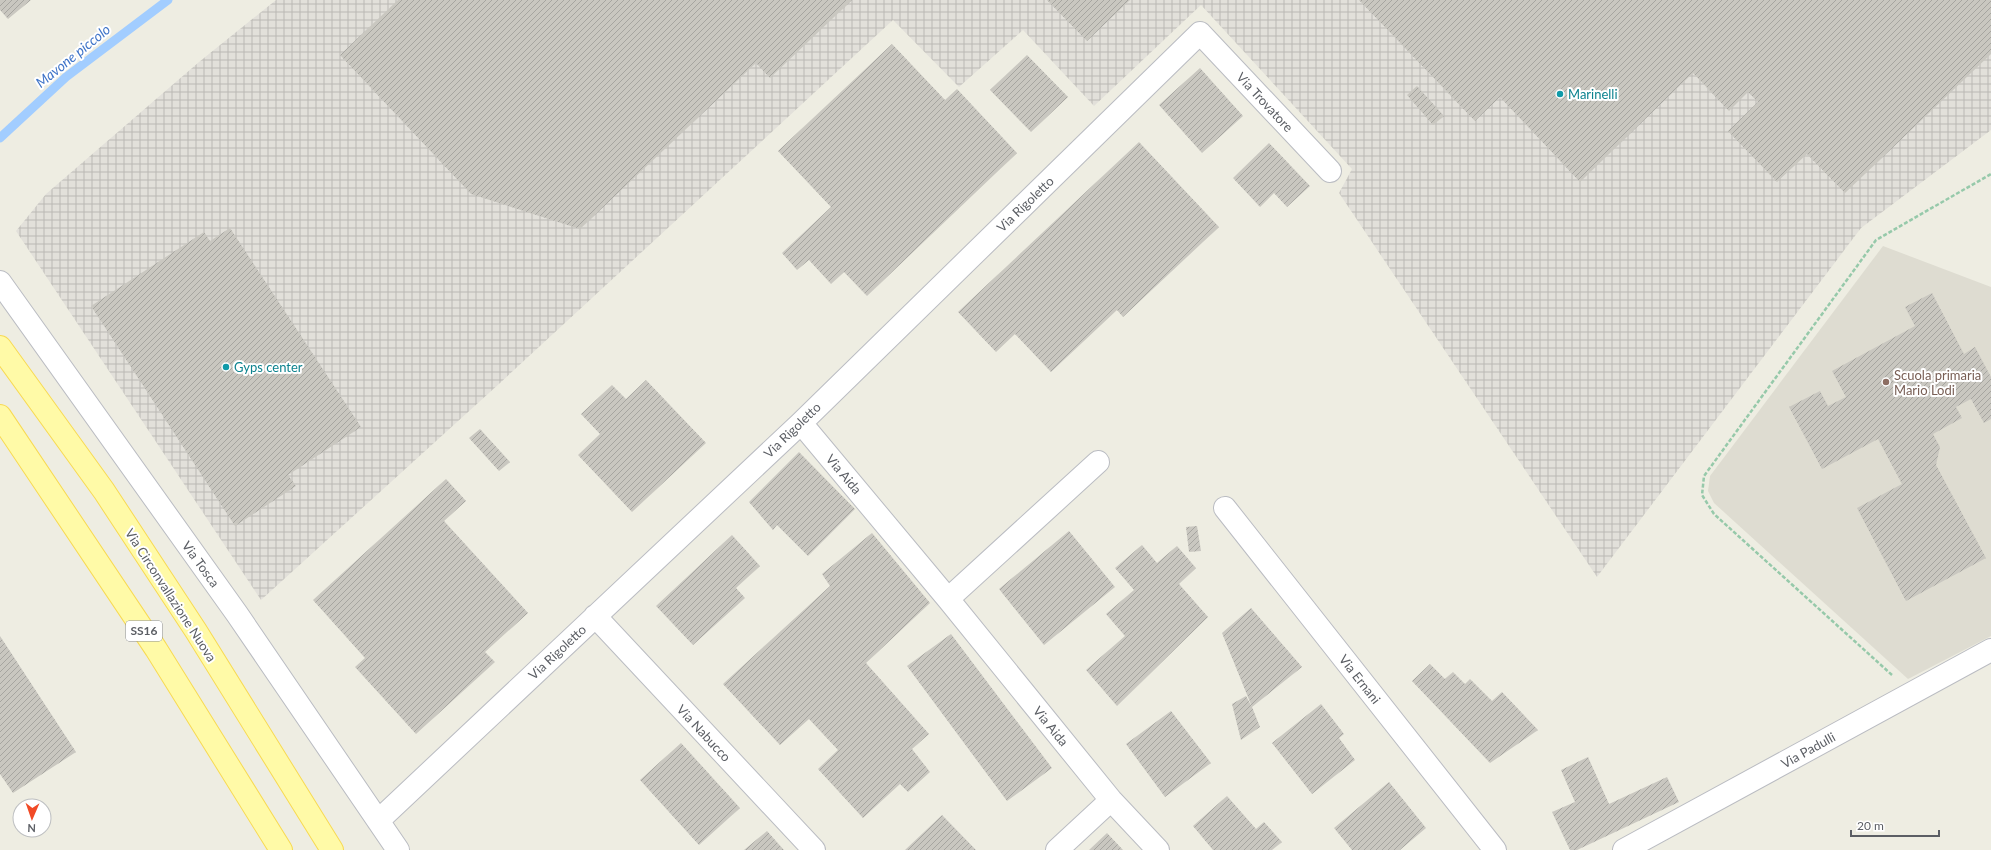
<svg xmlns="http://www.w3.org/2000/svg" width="1991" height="850" viewBox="0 0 1991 850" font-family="Lato,sans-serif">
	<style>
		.industrial { fill: url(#industrial-grid) }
		.education { fill: #dedcd1 }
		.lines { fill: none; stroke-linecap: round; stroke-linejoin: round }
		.stream { stroke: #a2cdff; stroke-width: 9 }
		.building { fill: url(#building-hatch) }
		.minor-casing { stroke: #babcc2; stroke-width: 24 }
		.major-casing { stroke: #f8da52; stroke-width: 24 }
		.path { stroke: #96c9aa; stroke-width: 2.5; stroke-dasharray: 4 2; stroke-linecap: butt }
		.minor { stroke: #fff; stroke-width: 22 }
		.major { stroke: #fffaa7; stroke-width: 22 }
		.culture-dot { fill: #0f9aa8; stroke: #fff; stroke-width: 1.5 }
		.education-dot { fill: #8d6e63; stroke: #fff; stroke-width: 1.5 }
		.labels { text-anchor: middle; stroke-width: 4; stroke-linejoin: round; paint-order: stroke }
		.shield { fill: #fff; stroke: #8c8e92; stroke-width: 1 }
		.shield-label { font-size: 12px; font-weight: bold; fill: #5b5e64 }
		.culture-label { font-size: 13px; fill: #0d838f; stroke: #fff; text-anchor: start }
		.street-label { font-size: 13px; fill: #5b5e64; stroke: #fff }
		.education-label { font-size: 13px; fill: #785e54; stroke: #fff; text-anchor: start }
		.water-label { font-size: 14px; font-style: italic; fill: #3f74c8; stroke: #fff }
	</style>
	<defs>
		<pattern id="industrial-grid" width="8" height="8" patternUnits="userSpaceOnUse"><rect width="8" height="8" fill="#e2e0da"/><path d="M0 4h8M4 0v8" fill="none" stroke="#bab9b4"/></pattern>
		<pattern id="building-hatch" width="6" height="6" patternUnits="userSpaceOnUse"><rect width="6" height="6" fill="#c9c7c0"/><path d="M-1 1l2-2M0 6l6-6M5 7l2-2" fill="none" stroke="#a6a5a0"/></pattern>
	</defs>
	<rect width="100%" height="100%" fill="#eeede2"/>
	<path class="industrial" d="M276,0H1991V130L1861,228L1597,577L1339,193L1352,169L1201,5L1094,106L1023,30L959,87L893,20L500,383L261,600L16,231L46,194L199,62Z"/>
	<path class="education" d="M1883,246L1991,287V636L1908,679L1714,503L1708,491L1710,476Z"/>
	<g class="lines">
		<path class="stream" d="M0,138L66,77L168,0"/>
	</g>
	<path class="building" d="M0,0H31L8,19L0,10Z
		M398,0H852L770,78L756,63L580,229L471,194L340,55Z
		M1047,0H1130L1087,41Z
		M1359,0H1991V54L1845,193L1807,154L1777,182L1728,131L1758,102L1748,92L1729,111L1693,73L1580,182L1500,97L1475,121Z
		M892,44L945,100L957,89L1017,153L867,296L844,272L831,284L809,260L797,270L782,253L831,207L778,151Z
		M1027,55L1068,97L1031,132L990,90Z
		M1200,68L1243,116L1202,153L1159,105Z
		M1417,86L1444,116L1433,125L1407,95Z
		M1139,142L1219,227L1123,317L1117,310L1051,372L1015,334L996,352L958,312Z
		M1269,143L1310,186L1287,207L1274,193L1260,207L1233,178Z
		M230,228L361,427L288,475L296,486L235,526L91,306L204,232L210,241Z
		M1932,293L1964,354L1975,347L1991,377V419L1984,423L1971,399L1956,407L1962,418L1933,434L1940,447L1936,465L1986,558L1906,601L1857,508L1902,484L1878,439L1822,469L1789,407L1820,391L1828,406L1846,397L1832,371L1915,326L1905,307Z
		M646,380L706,443L632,512L578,455L600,434L581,414L612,385L626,399Z
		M480,429L510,462L499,471L469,438Z
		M799,452L855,509L808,556L777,525L773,530L749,502Z
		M446,479L466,501L444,521L528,613L485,652L495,662L416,734L355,667L365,658L313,600Z
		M1197,526L1201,551L1189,552L1186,527Z
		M1069,531L1115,587L1044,645L999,589Z
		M872,533L930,603L866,663L929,734L912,749L930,772L908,792L900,784L863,818L818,769L838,750L809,719L780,745L723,684L830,586L822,574Z
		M732,535L760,566L736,588L745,598L693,645L656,606Z
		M1142,545L1157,563L1177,546L1196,568L1179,584L1208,617L1117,706L1086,670L1125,636L1106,614L1134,590L1115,568Z
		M1251,608L1302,667L1252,707L1260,727L1241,740L1232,704L1246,696L1252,707L1222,633Z
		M951,634L1052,768L1007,801L907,666Z
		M0,636L76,752L13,793L0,774Z
		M1430,664L1445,679L1453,672L1465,684L1470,679L1492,701L1502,692L1538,730L1490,763L1412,681Z
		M1321,704L1344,734L1339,738L1355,760L1312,794L1272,743Z
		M1171,711L1211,763L1165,797L1126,744Z
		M681,743L740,808L699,845L640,780Z
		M1588,757L1609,804L1667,777L1679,802L1577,850H1570L1552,812L1575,802L1561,770Z
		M1389,782L1426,828L1400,850H1352L1334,828Z
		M1227,796L1256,829L1264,822L1282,842L1272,850H1213L1193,826Z
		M942,815L976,850H905Z
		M767,831L784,850H744Z
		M1107,833L1123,850H1089Z"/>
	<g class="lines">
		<g class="minor-casing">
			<path id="minor" d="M0,282L237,614L398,850
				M801,423L948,599L1111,800L1158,850
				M1225,508L1495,850
				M948,599L1098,462
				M595,616L814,850
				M378,821L801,423L1200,33L1330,171
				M1057,850L1111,800
				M1624,850L1991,650"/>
		</g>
		<g class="major-casing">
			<path id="major" d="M0,347L104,491L196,631L332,850
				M0,416L156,649L281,850"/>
		</g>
		<path class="path" d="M1892,675L1714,514L1702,495L1704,476L1876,240L1991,174"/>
		<use href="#minor" class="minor"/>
		<use href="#major" class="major"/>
	</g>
	<g class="culture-dot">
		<circle cx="1560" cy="94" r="4"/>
		<circle cx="226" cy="367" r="4"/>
	</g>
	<circle class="education-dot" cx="1886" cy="382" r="4"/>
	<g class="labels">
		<rect class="shield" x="126" y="621" width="36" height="20" rx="3"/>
		<g class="shield-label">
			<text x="144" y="635">SS16</text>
		</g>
		<g class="culture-label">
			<text x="1568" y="99">Marinelli</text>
			<text x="234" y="372">Gyps center</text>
		</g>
		<g class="street-label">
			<text transform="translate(1265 102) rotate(47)" y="5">Via Trovatore</text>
			<text transform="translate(1025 204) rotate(-44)" y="5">Via Rigoletto</text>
			<text transform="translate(792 430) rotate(-44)" y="5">Via Rigoletto</text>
			<text transform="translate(844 474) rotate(50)" y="5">Via Aida</text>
			<text transform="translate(201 564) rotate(54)" y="5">Via Tosca</text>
			<text transform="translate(171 595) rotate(57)" y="5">Via Circonvallazione Nuova</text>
			<text transform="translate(557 652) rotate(-43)" y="5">Via Rigoletto</text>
			<text transform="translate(1360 679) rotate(52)" y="5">Via Ernani</text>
			<text transform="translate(1051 726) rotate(51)" y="5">Via Aida</text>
			<text transform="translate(704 733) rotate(47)" y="5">Via Nabucco</text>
			<text transform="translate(1808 750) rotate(-29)" y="5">Via Padulli</text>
		</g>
		<g class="education-label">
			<text x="1894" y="380">Scuola primaria<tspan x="1894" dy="15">Mario Lodi</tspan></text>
		</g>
		<g class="water-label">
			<text transform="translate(73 56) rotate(-39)" y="5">Mavone piccolo</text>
		</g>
	</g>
	<g transform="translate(32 818) rotate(182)"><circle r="19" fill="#ffffff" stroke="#bdbfc1"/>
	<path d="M0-3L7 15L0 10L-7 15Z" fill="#f14a26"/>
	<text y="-6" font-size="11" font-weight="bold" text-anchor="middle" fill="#5b5e64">N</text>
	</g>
	<path d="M1851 830v6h88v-6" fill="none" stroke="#5b5e64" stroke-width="2"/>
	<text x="1857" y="830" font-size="12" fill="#5b5e64" stroke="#ffffff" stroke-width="3" paint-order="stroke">20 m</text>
</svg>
